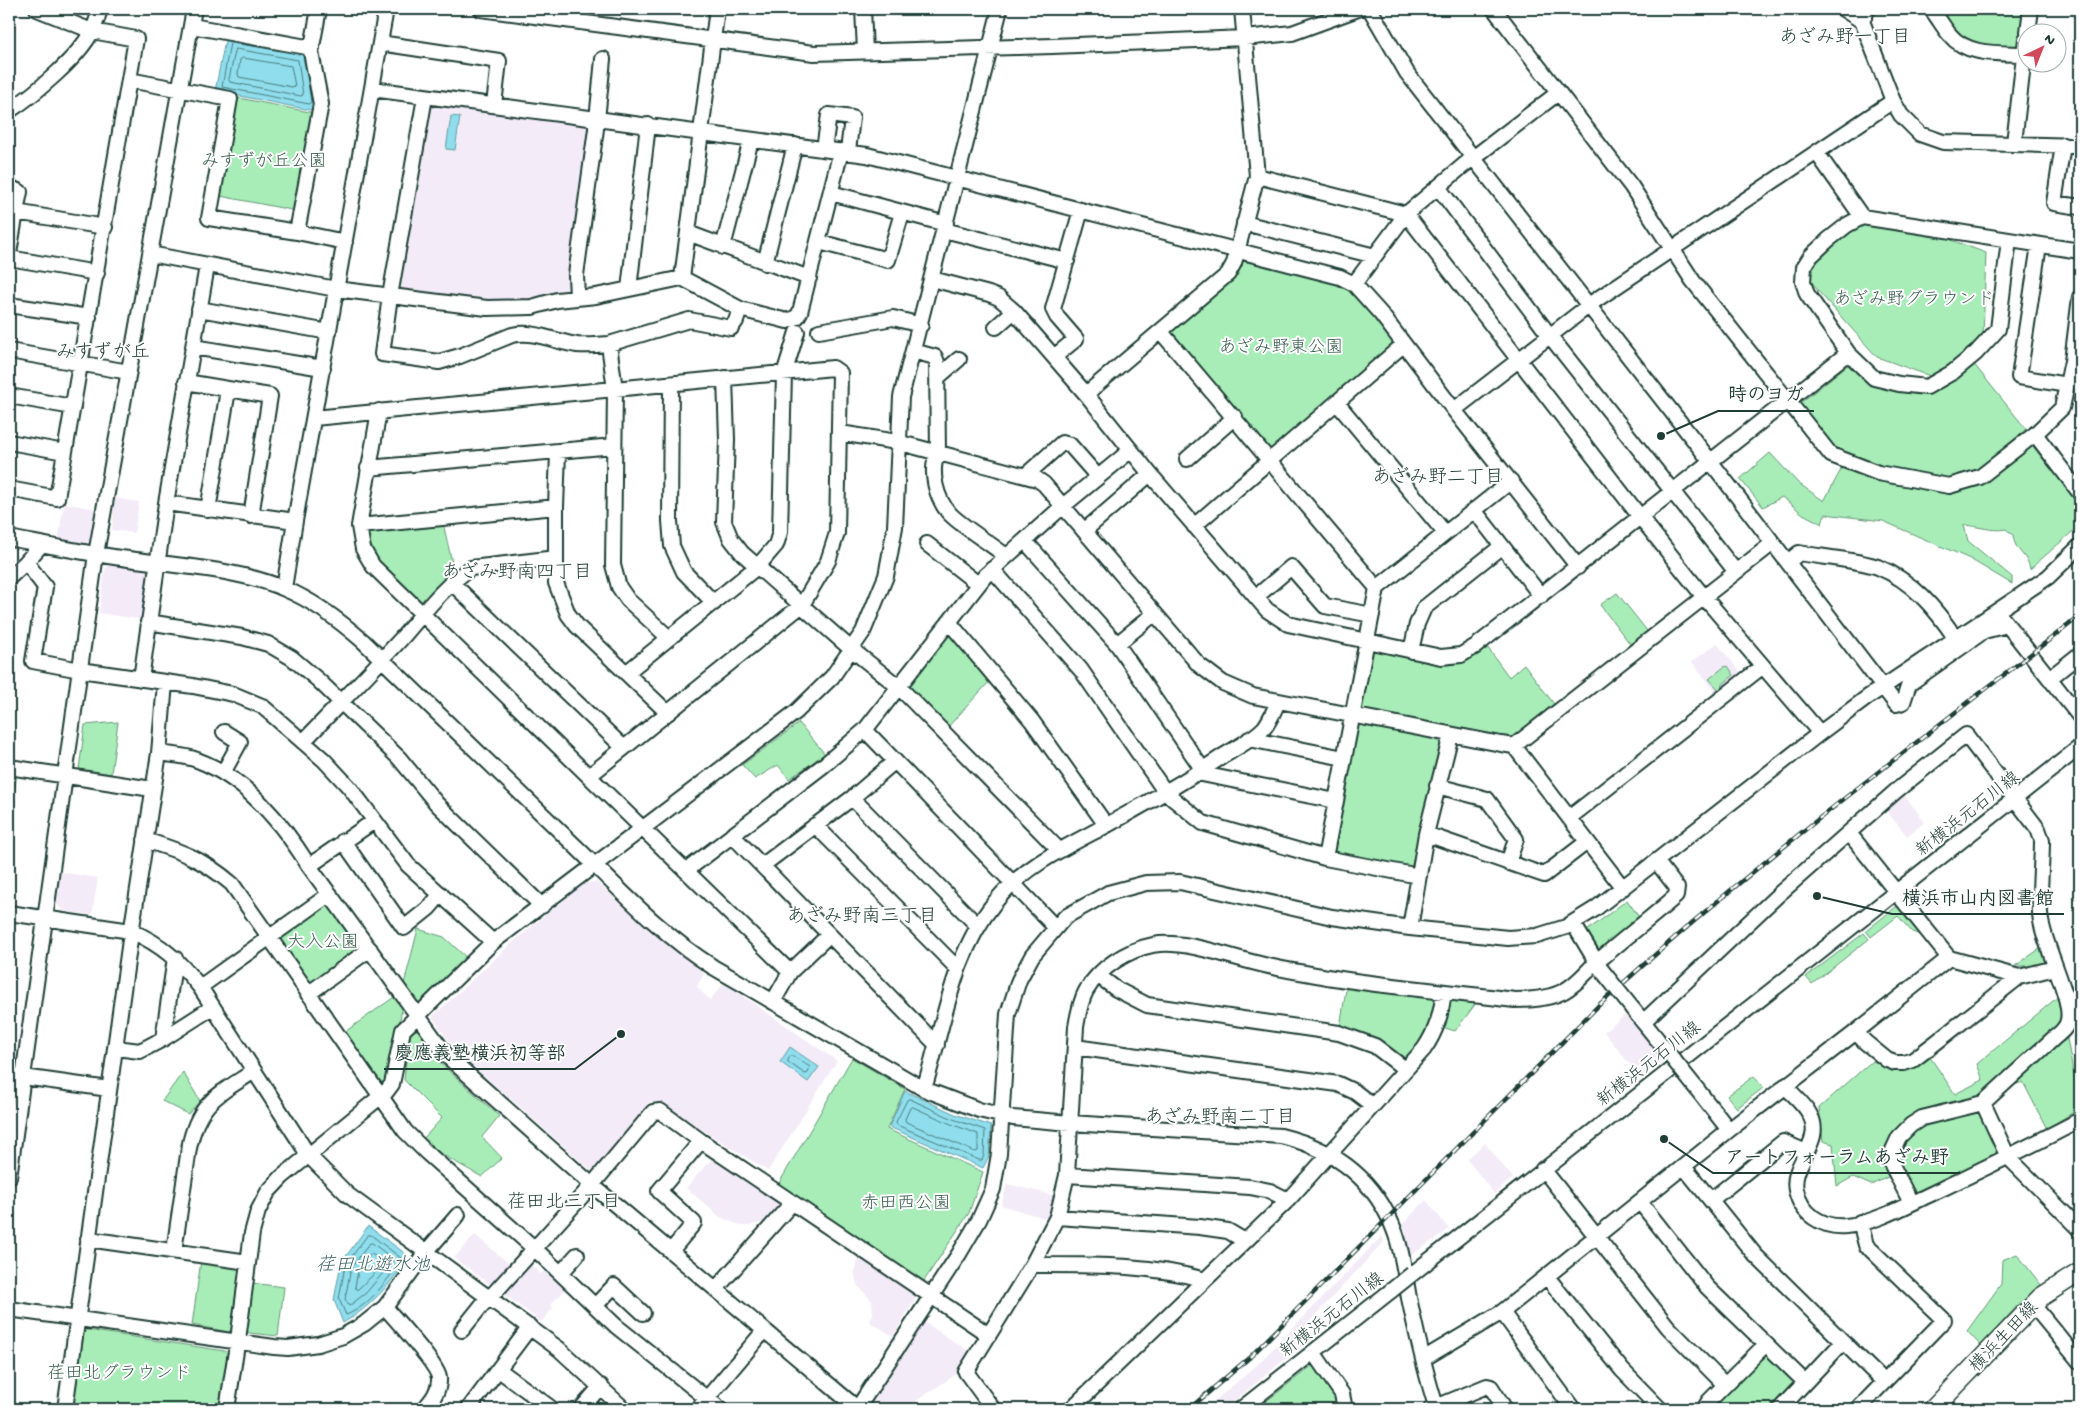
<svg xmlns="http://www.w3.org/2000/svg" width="2089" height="1418" viewBox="0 0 2089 1418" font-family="'Gochi Hand','Klee One',sans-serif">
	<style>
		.built { fill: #f4ebf8 }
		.green { fill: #a8edb8; stroke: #649576 }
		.water { fill: #8fdded; stroke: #629da3 }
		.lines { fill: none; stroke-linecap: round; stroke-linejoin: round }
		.shore { stroke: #4c7d7e; stroke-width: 1 }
		.minor-casing { stroke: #1f3d34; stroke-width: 18 }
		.major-casing { stroke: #1f3d34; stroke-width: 21 }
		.minor { stroke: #fff; stroke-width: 14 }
		.major { stroke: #fff; stroke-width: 18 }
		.rail-casing { stroke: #1f3d34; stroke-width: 4.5 }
		.rail { stroke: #fff; stroke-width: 2.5; stroke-dasharray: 8; stroke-linecap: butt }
		.minor-bridge-casing { stroke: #1f3d34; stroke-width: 18; stroke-linecap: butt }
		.minor-bridge { stroke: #fff; stroke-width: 14 }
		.labels { text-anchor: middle; stroke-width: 4; stroke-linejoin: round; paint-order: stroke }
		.park-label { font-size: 18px; fill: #3a604e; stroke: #fff }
		.street-label { font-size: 18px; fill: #1f3d34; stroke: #fff }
		.neighbourhood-label { font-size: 19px; fill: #1f3d34; stroke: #fff }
		.water-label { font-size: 19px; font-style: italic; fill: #3b6562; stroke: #fff }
		.leader { fill: none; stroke: #1f3d34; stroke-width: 2 }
		.callout-dot { fill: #1f3d34; stroke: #fff; stroke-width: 2 }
		.callout-label { font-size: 19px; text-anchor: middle; font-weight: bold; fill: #1f3d34; stroke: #fff; stroke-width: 4; stroke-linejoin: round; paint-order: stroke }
	</style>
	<rect width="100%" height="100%" fill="#fff"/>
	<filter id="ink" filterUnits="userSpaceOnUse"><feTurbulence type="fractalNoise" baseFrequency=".02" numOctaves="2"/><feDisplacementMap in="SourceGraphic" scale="10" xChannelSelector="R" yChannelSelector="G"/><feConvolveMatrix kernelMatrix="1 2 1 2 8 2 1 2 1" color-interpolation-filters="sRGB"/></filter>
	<g filter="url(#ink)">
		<path class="built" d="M429,103L591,123L567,291L535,299L507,301L398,290Z
			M115,498L139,502L134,533L112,530Z
			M64,503L96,509L90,542L85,545L58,541Z
			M111,564L148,570L151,574L144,620L99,613L105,569Z
			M1717,643L1740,672L1736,676L1739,680L1719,696L1692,662Z
			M1902,792L1925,822L1907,836L1884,808Z
			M60,872L98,878L92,915L63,911L55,902Z
			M596,882L704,974L697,987L710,1000L724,983L837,1061L768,1171L658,1102H649L592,1171L456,1051L432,1017L513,942L584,883Z
			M1629,1012L1666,1057L1640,1077L1604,1032Z
			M1485,1143L1513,1178L1494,1194L1467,1159Z
			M714,1156L785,1202L770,1220L749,1226H742L720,1217L686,1188Z
			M1007,1184L1056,1196L1051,1220L1001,1205Z
			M1426,1200L1449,1229L1434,1241L1433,1240L1410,1256L1405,1235L1406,1231L1402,1225Z
			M475,1235L512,1266L496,1283H488L454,1258Z
			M1382,1236L1384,1242L1308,1323L1310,1330L1314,1336L1224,1409H1205L1257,1365Z
			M860,1253L919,1293L893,1336L870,1322L873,1314L872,1301L857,1285L854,1271Z
			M528,1262L540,1274L545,1270L566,1289L551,1304L553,1308L541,1322L505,1295L504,1289Z
			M924,1322L970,1352L958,1373L904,1409H873L870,1407Z"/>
		<path class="green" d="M1937,9H2025L2020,44L2017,47C1972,46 1967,44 1937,9Z
			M234,97L314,113L297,211L215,195Z
			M1860,221L1927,231L1986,253L1983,337L1980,344L1937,375L1930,376L1877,357L1818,291L1808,276C1819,249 1837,238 1860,221Z
			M1246,259L1333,281L1349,287L1396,340L1395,347L1276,450L1268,448L1170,336V331L1241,262Z
			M1850,363L1869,383L1923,393L1973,363L2026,429L1975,473L1949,481L1881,469L1836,450L1799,404Z
			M2031,444L2080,505V525L2030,569C2028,555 2014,551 2013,535L2006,529C1995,532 1977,526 1964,525L1968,541L2012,577V584L1970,559L1883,521L1825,514L1822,524L1803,514L1782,497L1763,507L1740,479L1770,453L1798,483L1824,501L1842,468L1891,484L1937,491L1978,484Z
			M443,523L454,571L421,607L372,559L362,529Z
			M1617,593L1648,632L1631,645L1600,605Z
			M947,630L990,681L946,729L905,689Z
			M1485,644L1509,677L1524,664L1554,704L1510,739L1358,710L1368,651L1373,647L1423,657Z
			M1728,666L1734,675L1724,683L1719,690L1709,679L1724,667Z
			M118,722L111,774L79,769L85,725Z
			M799,723L825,754L789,779L778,765L755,779L742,765Z
			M1361,724L1437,739L1441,746L1417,866L1414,870L1337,856L1331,851L1354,727Z
			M9,772L17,773L9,828Z
			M330,900L364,947L309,989L275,939Z
			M1627,900L1641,920L1597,953L1584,933Z
			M1897,906L1905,908L1927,937L1912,932L1898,916L1871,937L1866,931Z
			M418,929L444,937L468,959L419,1004L404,984Z
			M1864,933L1869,939L1812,984L1806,977Z
			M2041,948L2048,966H2015Z
			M1347,983L1438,996L1430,1031L1405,1061L1340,1027Z
			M397,995L403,1005L386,1086H377L342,1034Z
			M2059,996L2080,1108L2047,1129L2023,1082L1978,1097L1938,1105L1887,1147L1884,1166L1888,1177L1871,1185L1853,1177L1837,1186L1833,1144L1823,1141L1819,1108L1872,1061L1899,1070L1930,1057L1955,1094L1983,1080L1977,1064Z
			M1453,998L1475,1000L1474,1006L1455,1031L1442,1027L1448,1001Z
			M419,1029L438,1061L499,1116L482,1137L502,1158L482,1177L441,1154L423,1139L442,1118L404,1080L409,1033Z
			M852,1058L905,1089L887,1129L983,1172L969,1213L922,1284L778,1185Z
			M183,1072L200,1101L188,1114L162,1101Z
			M1754,1076L1763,1088L1737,1108L1727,1096Z
			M1974,1110L1981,1113L1998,1148L1992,1160L1917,1195L1912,1193L1897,1164L1899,1145L1917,1128L1938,1114Z
			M2017,1254L2042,1286L2017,1306L1981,1346L1967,1331L2001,1284L2002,1260Z
			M201,1260L236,1265L241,1270L232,1328L229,1332L192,1325Z
			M251,1283L284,1287L278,1336L249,1333L246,1329Z
			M87,1330L225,1351L228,1354L220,1409H73L83,1334Z
			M1764,1351L1797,1382L1772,1409H1708Z
			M1313,1365L1337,1395L1340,1409H1256Z"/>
		<path class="water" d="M226,36L309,50L315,111L215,91Z
			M451,116L460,117L455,150L446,149Z
			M790,1047L819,1067L808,1082L780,1062Z
			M905,1091L955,1114L991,1126L989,1156L983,1168L889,1127Z
			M368,1226L406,1254L408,1260C388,1286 371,1307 343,1323L334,1300L341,1263Z"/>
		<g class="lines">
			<path class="shore" d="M261,47L230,43L222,87L309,104L311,102L308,82
				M236,49L298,60L303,95L301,96L230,82L229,80Z
				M243,58L291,66L295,86L292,87L239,77L238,74L240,60Z
				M790,1056H793L810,1067L808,1073L805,1074L788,1062Z
				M910,1099L953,1119L985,1130L984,1155L982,1160H979L897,1125L896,1122L907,1100Z
				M913,1107L951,1124L978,1134V1151L975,1152L906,1122L905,1119L910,1108Z
				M368,1235H371L402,1259C388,1279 370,1306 346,1315L339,1299L345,1266Z
				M372,1243L392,1258L393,1261L366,1293L349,1306L345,1299L351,1268L369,1244Z
				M371,1254L381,1259L382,1262L372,1276L357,1290L355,1287L358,1271Z"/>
			<g class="minor-casing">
				<path id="minor" d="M319,9L311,52L321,104L297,232L345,242
					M481,9L814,53L1053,46L1245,38L1292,33L1358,9
					M863,9L865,51
					M1370,9L1407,73L1711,462L1896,704L1903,702L1909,684L1984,631L2007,625
					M1494,9L1631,186L1693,281L1831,455L1878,473L1949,486L1980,477L2035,434L2062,408L2072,361L2080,297
					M1843,9L1862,21L1893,101L1901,115L1920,134L1943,142L2080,146
					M1931,9C1938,17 1943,27 1950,35C1967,56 1999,53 2024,54
					M1862,21L1868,9
					M192,26L312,48
					M2028,32L2031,9
					M380,43L499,61L494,105
					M129,80L230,99L209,218L297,232
					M372,89L867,155L1297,266L1340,277L1354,284
					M1558,93L1464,165L1406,214L1354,284L1381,314L1454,410L1578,567
					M425,97L390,296L382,354L439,362L460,356L512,335C535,330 555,342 577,345C587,346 598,345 609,344
					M9,111C35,94 78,58 92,31C96,24 98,16 100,9
					M597,120L603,59
					M2014,143L2026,39
					M2063,145L2054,203L2080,207
					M824,149L829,115L852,118L848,151
					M1817,153L1862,217L2080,251
					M1257,176L1406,214L1641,518L1704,597L1820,733
					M9,187L20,192L16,212
					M1438,187L1550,336L1736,572
					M831,193L946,224
					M1862,217L1847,225L1828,240L1811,256L1804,267L1803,282L1807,294L1848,353L1874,378L1899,384L1927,387L1953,372L1976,353L1998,329L2009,240
					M1244,223L1375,256
					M944,230L1067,261
					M688,233L809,278
					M819,242L888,260L902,213
					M2039,245L2019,377L2067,385
					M723,247L751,140
					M9,253L16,212L105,227
					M150,254L336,289L487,308L532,307L557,300L596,296L682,278L740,309L787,321L797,317L800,312L841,151
					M9,258L97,273
					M765,263L795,145
					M682,278L717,9
					M932,279L989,294L999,298L1014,311L1086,394L1150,474L1267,610L1288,624L1441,657L1461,655L1476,646L1848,353
					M629,289L648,125
					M577,297L576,275L596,129V120
					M9,305L89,317
					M199,309L329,332
					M996,327L1014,311
					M819,331L893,318L921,325
					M1161,332C1234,417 1304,503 1377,588L1325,858
					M193,347L323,368
					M9,351L129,372
					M913,351L935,357L937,362L938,452C929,471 936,499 950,514C964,528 990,543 1006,556
					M1054,357L1076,339L1057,317L1053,309L1081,210
					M725,378L727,440L724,522L731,539L742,553L851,649L899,687L1059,850
					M937,378L959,359
					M186,382L270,396L251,516
					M671,384L670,521L672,546L684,572L714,603
					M1086,394L1228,274L1234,263L1257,176L1242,9
					M9,396L73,407
					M1337,403L1445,533
					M1454,410L1596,300L1893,101
					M379,411L359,526L363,549L373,566L790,972
					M314,418L833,368L840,373L837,533L828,561L802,605L589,776
					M840,433L897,442L1037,479L1044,484L1199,665L1223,683L1253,696L1501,744L1514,746L1773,543
					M2035,434L2080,493
					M9,442L65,452
					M558,452L556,507V583L568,614L577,626L668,713
					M1187,459L1235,417
					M368,468L614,446
					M1026,475L1062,443L1070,445L1098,477
					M9,489L57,498L136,39L92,31L37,9
					M166,503L295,521
					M208,510L228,390
					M1474,510L1541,596
					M359,526L556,507
					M1194,526L1403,345
					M1084,531L1150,474
					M9,538C51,546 93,555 136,560C185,567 238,569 285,589C314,601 339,620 363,641C432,708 502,775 571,842C616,885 660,934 713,967L924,1089L979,1110L1013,1118L1070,1123L1281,1136C1334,1149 1375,1178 1395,1232C1403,1253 1405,1276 1409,1298C1417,1336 1425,1373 1437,1409
					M1025,541L1117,644L1203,770
					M42,544L26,562L45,587L33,661L80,670L193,686L233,694L262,706L324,760L350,788L408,865L493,942
					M927,544L978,584
					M1788,562L1799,553C1822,557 1858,560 1878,567C1913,581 1936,609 1956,639
					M992,569L1081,670L1166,793L1203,823L1325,858L1419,876
					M9,578L26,562
					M451,582L624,748
					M284,588L295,521L386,9
					M1377,588L1511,481
					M1256,597L1291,567L1325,606L1372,615
					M2002,618L2080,717
					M148,622L242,637L268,644L292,658L318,680L399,758L437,804L542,906
					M949,622L1032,721L1106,825
					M669,638L628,600L619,587L613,565L615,390L609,344L689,320L731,328L736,321L740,309
					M1117,644L1154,614
					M1411,651L1417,624L1424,608L1502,546
					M626,673L758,566L776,545L780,532L784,374L797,332
					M2050,678L2080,654
					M141,679L166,503L207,266
					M865,730L1055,927
					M1249,739L1344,758
					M303,742C336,707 369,674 401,639C423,614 443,586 471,568L556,558
					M1514,746L1623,888
					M159,753C171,755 185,755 197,760C246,778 282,823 309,866L447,1056L592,1185L858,1409
					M9,767L152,789
					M223,773L240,742L224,732
					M1197,773L1336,801
					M1437,786L1487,799L1516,839L1508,863
					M852,798L978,926
					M1569,818L1763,666
					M815,825L958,969
					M1849,833L1949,958L2019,977L2055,968
					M1426,834L1544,875L1587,842
					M732,835L937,1045
					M145,840C180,851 203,859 232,884L405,1131L426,1152L535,1249L616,1326L720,1409
					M343,841L404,928L429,908L441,894
					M763,865L852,798L894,762
					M309,866L374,821
					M687,870L824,765L865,730L985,576L1063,506L1131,450
					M9,913L131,931C163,945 179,961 200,987L309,1156L348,1195L559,1349L624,1409
					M1573,923L1600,968
					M1410,928L1426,834L1451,735
					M1099,976L1116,989L1147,1005L1339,1033L1375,1046L1405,1069
					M200,987L330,894
					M308,994L370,949
					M773,1002L790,972L829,935
					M1632,1008L1657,1039
					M1643,1022L1779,894L1896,791L1966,735L2038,829L2042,840C2042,865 2039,889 2040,913C2041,941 2073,998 2068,1020C2067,1028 2060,1033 2054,1038L1983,1103L1922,1118L1911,1125L1899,1137L1893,1150L1892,1165L1911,1203
					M1856,1032L1865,1042L1887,1060L1895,1063H1904L1913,1060L1934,1044L2019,977
					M163,1039L175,958
					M1075,1047L1338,1084L1355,1092L1372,1105
					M116,1048L140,1051L163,1039L213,1007
					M9,1075L109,1089
					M1785,1086C1793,1095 1805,1104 1810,1115C1825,1142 1790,1163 1796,1190C1801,1214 1822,1228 1846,1226C1875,1223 1905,1206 1931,1194C1981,1170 2031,1146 2080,1120
					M1696,1088L1729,1130
					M924,1089C944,1025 952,955 995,902C1025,865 1068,846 1109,824C1147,803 1184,782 1220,758C1231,751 1255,738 1264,728C1270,721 1274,710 1278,702
					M1983,1103L2008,1157L2080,1229
					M1684,1167L1755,1255L1884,1382
					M1543,1169L1668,1327L1725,1385
					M1067,1175L1250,1187L1270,1191L1288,1200
					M9,1177L96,554L194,9
					M1711,1200L1783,1142L1806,1152
					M1640,1202L1707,1287L1805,1382
					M1057,1217L1200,1227L1228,1231L1245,1241
					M88,1239L248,1262
					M174,1251L189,1148C198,1102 218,1095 254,1071
					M671,1251L694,1223L659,1191L701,1141
					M1032,1265C1091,1265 1149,1264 1205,1280
					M561,1273L577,1255
					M1412,1274L2080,747
					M1547,1277L1622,1370L1660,1409
					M716,1289L792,1203
					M2033,1305L2080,1362
					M595,1306L614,1286L643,1313
					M385,1307C395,1319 438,1365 439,1378C440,1391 431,1401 424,1409
					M9,1309L274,1347L288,1348L318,1344L343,1336L364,1324L385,1307L426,1252L458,1215
					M1502,1312L1573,1409
					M462,1330L482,1305L496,1291L592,1185L653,1112L660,1111L701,1141L989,1335
					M1313,1352L1342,1394L1345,1409
					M1423,1359L1502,1312L1729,1130L1856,1032L1949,958
					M499,1370L552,1409
					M65,1409L130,940L159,753L165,683
					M227,1409L239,1332L252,1233L258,1211L268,1192L282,1177L386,1092L392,1084L403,1030L493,942L796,712L832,677L863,632L886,576L895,527L901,397L1000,9
					M472,1409L470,1407L530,1327
					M581,1409L601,1386
					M698,1409L764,1331
					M857,1409L959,1254L979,1220L993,1189L999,1154L1008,1014L1019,980L1032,956L1065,917L1108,893L1146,883L1180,882L1332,917L1410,928L1508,938L1537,936L1566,927L1595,909L1820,733L1868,697L2048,577L2080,546
					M993,1409L966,1372L1032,1265L1057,1217L1067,1175L1076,1027C1078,1015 1080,1002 1086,991C1099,968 1127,950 1153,945C1185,939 1232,958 1264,965C1285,970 1306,973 1327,977C1389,987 1452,992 1515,1000C1531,1000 1549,999 1564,991C1577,984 1585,973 1596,963C1622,940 1650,919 1676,896L1677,888L1656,861
					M1071,1409L1288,1200L1424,1049C1437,1030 1441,1014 1444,992
					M1241,1409L1392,1290
					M1431,1409L1487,1386L1491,1387L1505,1409
					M1704,1409L1709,1401L1765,1345
					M1780,1409L1843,1342
					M1858,1409L1944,1320L1866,1245L1860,1222"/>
			</g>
			<g class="major-casing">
				<path id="major" d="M1933,1409L2041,1297L2080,1272"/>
			</g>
			<use href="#minor" class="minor"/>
			<use href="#major" class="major"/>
			<g class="rail-casing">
				<path id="rail" d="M1189,1409L1250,1357L1599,1005C1751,865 1917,743 2080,616"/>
			</g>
			<use href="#rail" class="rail"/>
			<g class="minor-bridge-casing">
				<path id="minor-bridge" d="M1600,968L1632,1008
					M1657,1039L1696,1088
					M1392,1290L1412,1274"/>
			</g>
			<use href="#minor-bridge" class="minor-bridge"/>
		</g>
	</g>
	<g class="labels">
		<g class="park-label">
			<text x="264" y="166">みすずが丘公園</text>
			<text x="1914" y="304">あざみ野グラウンド</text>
			<text x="1281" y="352">あざみ野東公園</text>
			<text x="323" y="947">大入公園</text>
			<text x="906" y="1208">赤田西公園</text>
			<text x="119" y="1378">荏田北グラウンド</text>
		</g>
		<g class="street-label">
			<text transform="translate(1967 813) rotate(-38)" y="6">新横浜元石川線</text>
			<text transform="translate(1648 1063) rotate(-38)" y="6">新横浜元石川線</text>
			<text transform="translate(1331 1314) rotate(-38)" y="6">新横浜元石川線</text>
			<text transform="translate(2003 1336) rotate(-46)" y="6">横浜生田線</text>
		</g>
		<g class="neighbourhood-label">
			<text x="1845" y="42">あざみ野一丁目</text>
			<text x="103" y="357">みすずが丘</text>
			<text x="1438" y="482">あざみ野二丁目</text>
			<text x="517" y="577">あざみ野南四丁目</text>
			<text x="862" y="921">あざみ野南三丁目</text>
			<text x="1220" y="1122">あざみ野南二丁目</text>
			<text x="564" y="1207">荏田北三丁目</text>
		</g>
		<g class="water-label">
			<text x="373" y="1270">荏田北遊水池</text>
		</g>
	</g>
	<path class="leader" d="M1661 436L1718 411H1814M1817 896L1892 914H2064M621 1034L575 1069H384M1664 1139L1713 1173H1960"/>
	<g class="callout-dot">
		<circle cx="1661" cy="436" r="5"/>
		<circle cx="1817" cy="896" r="5"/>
		<circle cx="621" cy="1034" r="5"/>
		<circle cx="1664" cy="1139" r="5"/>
	</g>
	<g class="callout-label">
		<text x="1766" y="400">時のヨガ</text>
		<text x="1978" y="904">横浜市山内図書館</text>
		<text x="480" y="1059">慶應義塾横浜初等部</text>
		<text x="1837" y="1163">アートフォーラムあざみ野</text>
	</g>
	<rect width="2089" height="1418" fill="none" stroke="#fff" stroke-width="30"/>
	<rect x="15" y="15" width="2059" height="1388" fill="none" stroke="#1f3d34" stroke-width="2" filter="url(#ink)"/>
	<g transform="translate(2042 48) rotate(43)"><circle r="24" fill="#ffffff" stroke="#a5b1ae"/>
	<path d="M0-4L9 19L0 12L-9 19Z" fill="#d1495b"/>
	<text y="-8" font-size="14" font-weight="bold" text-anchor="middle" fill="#1f3d34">N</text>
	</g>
</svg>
